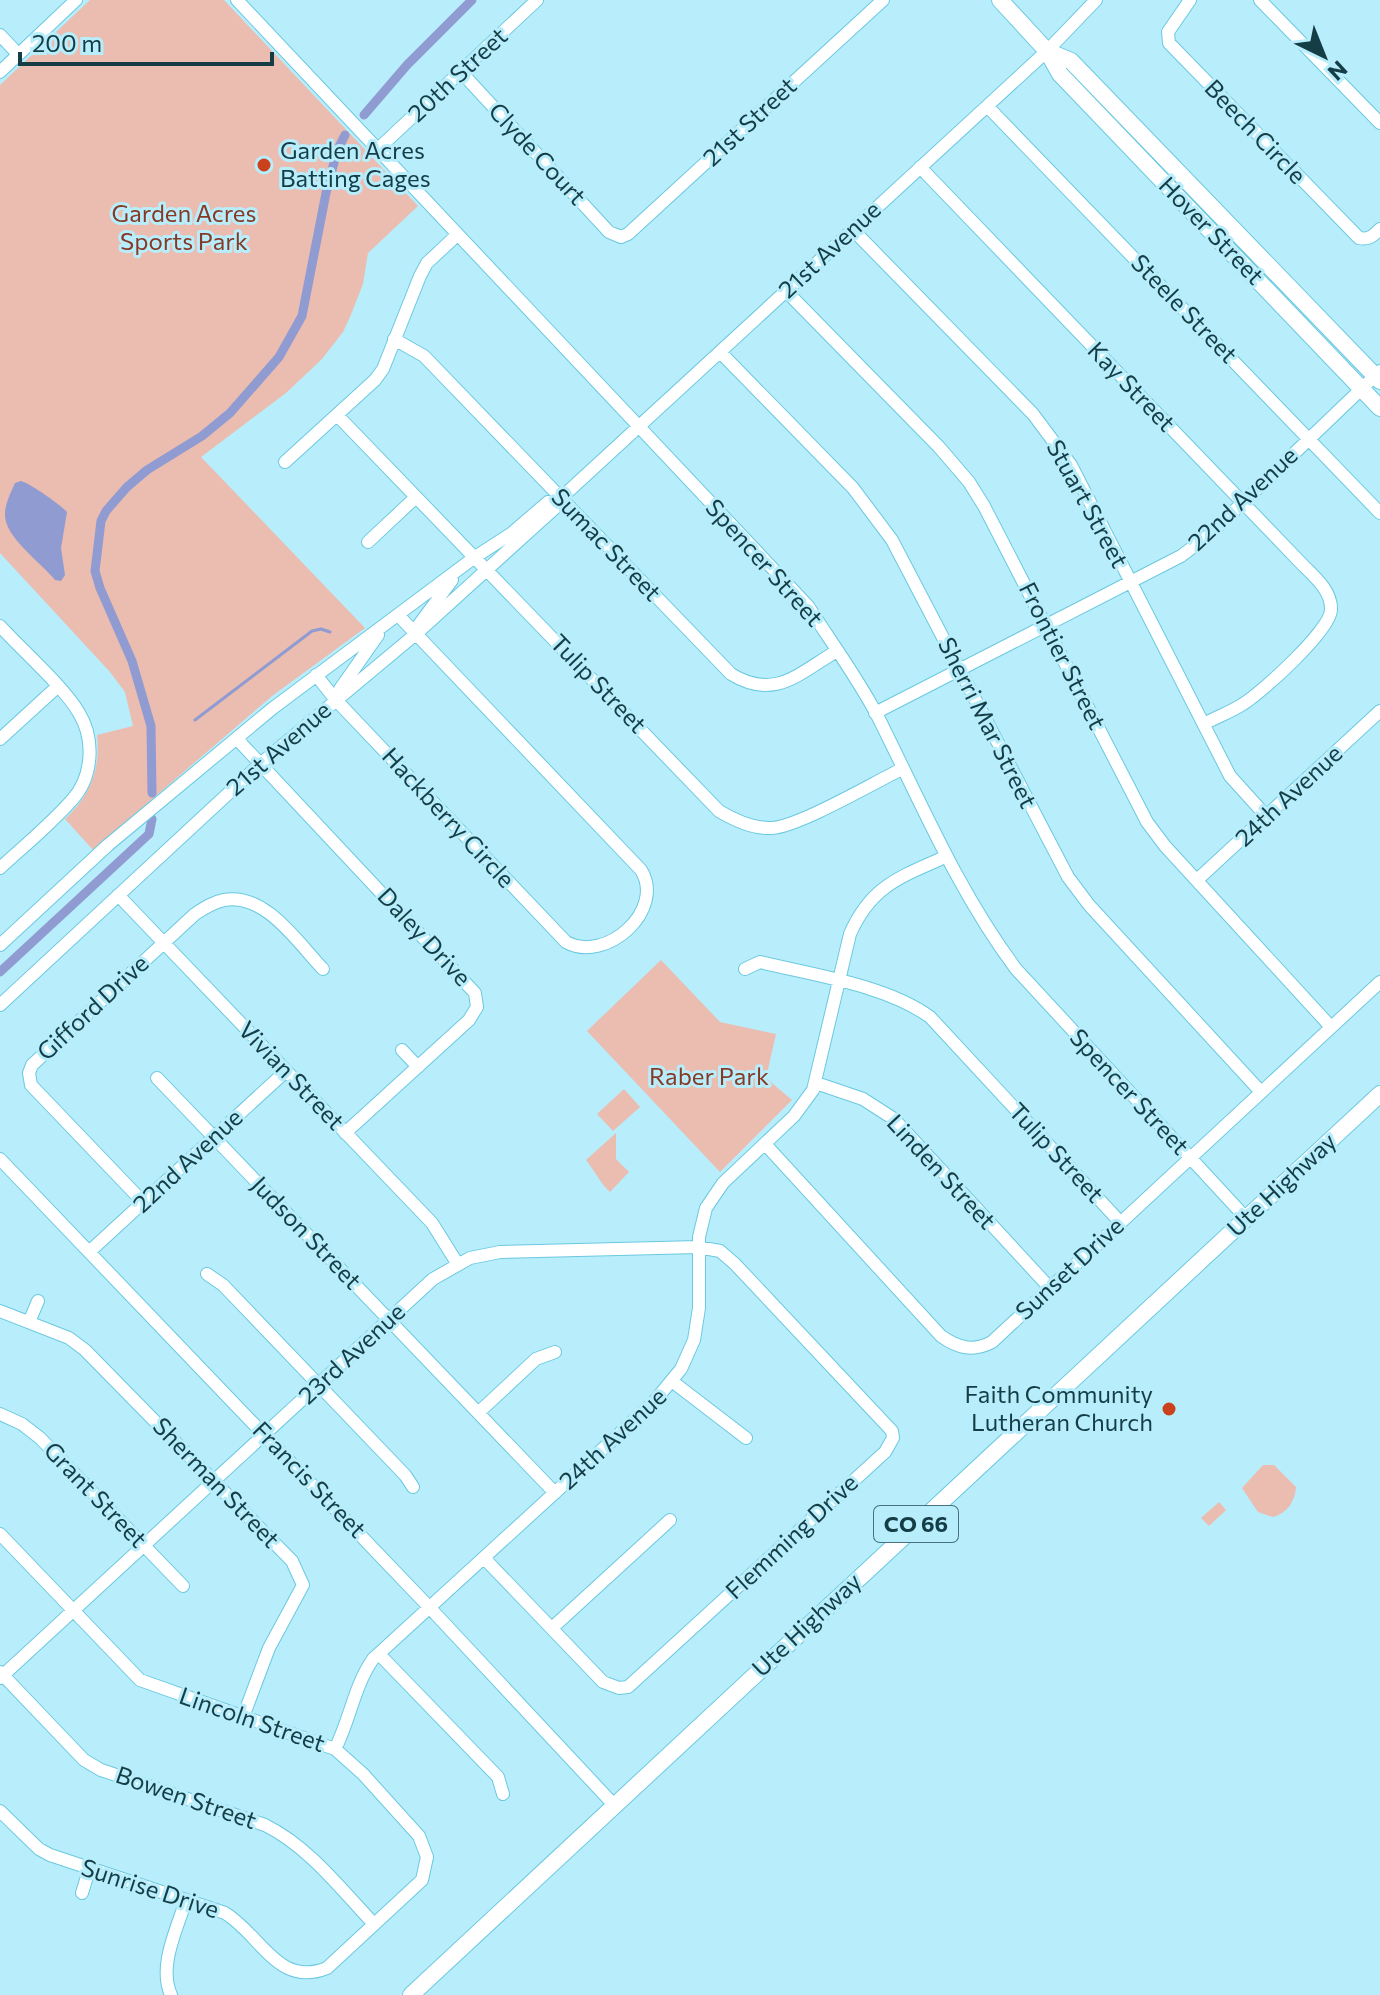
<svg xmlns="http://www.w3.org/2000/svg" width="1380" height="1995" viewBox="0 0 1380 1995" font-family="Commissioner,sans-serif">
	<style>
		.green { fill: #ebbcb0 }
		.water { fill: #909bd1 }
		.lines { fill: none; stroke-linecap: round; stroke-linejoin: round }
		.stream { stroke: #909bd1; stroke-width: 3 }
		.canal { stroke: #909bd1; stroke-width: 9 }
		.minor-casing { stroke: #6ac9e0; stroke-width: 14 }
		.major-casing { stroke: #6ac9e0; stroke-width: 18 }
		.minor { stroke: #fff; stroke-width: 12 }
		.major { stroke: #fff; stroke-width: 16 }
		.poi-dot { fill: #ca411b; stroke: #b8edfb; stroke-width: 3 }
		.labels { text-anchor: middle; stroke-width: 6; stroke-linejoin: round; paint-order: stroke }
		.shield { fill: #b8edfb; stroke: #45727c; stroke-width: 2 }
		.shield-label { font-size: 22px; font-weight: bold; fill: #143d46 }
		.street-label { font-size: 24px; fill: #143d46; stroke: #b8edfb }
		.poi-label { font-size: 24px; fill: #143d46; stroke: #b8edfb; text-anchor: start }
		.park-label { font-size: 24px; fill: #863925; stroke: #b8edfb }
	</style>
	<rect width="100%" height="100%" fill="#b8edfb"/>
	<path class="green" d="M90,0H224L418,206L368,253L363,284L350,317L343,332L322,359L286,393L201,457L365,628L272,696L93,850L65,819C90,796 101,769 97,735L133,726L125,692L110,672L0,553V85Z
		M661,960L720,1022L776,1034L766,1078L792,1100L720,1172L587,1031Z
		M624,1089L640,1107L613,1131L597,1114Z
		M616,1133V1159L629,1172L610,1192C600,1183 595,1171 586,1160Z
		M1263,1465H1274L1296,1487C1295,1502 1287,1513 1273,1517L1258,1512L1242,1488Z
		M1219,1502L1226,1510L1209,1526L1201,1518Z"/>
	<path class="water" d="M21,481C28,482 61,505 67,512L61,548L65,575L61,581L55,580C42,563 4,537 5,514C5,504 11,492 15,483Z"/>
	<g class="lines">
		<path class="stream" d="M195,720L312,631L321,629L330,632"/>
		<path class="canal" d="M364,115L407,65L472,0
			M152,793L151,726L132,661L100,588L95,571L101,521L106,511L127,487L147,470L202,436L230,413L279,357L302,316L326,193L337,151L345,135
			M0,972L149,834L152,819"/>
		<g class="minor-casing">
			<path id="minor" d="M237,0L808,606C831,642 857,677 877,715C921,802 957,890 1016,969L1246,1218
				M1190,0L1168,32L1169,43L1359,238C1369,240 1373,236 1380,229
				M1260,0L1380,123
				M0,35L18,54
				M0,72L76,0
				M461,72L609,232L621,237L628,234L883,0
				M987,106L1380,513
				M378,149L537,0
				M920,167L1298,560C1311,574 1332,589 1331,610C1330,631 1262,692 1243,704C1231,712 1216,717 1204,724
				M853,230L1033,414L1071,465L1230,776L1267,817
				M786,291L939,447L969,482L984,506L1147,822L1165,846L1331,1027
				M394,339L424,356L731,674C775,701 799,673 837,651
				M720,352L853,488L892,540L1068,877L1089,905L1261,1092
				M337,415L719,811C734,820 753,829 772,828C800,826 873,783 902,769
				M285,462L375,380L383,369L420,276L427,263L457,235
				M368,542L416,497
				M0,626C22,650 64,687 79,713C95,739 93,777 72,800C51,824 24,846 0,868
				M418,626L452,580
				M316,675L335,699L566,942C606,964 666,910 641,870L398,615
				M340,689L378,635
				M875,713L1181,556L1209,535L1380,371
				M0,739L57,687
				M237,739L475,993L477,1007L469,1020L345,1133
				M1197,880L1380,711
				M118,895L432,1223L457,1263
				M0,945L108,845L273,708L475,557L512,533L548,502L561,498
				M745,969L760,962C813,975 886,985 930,1017L1120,1222
				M0,1005L260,764L417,633L556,507L561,498L1047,51L1096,0
				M402,1050L418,1067
				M157,1078L555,1493
				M816,1083L863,1099L894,1119L1049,1287
				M765,1144L941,1336C958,1348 973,1352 992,1342L1380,982
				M0,1159L430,1608L614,1805
				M143,1202L31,1085L29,1073L32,1065L195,914C204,908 213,902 224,900C265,892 298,943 323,969
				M89,1252L286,1071
				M207,1274L223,1285L405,1475L413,1487
				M0,1311L69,1338L85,1350L292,1561L303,1585L269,1648L243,1717
				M29,1322L38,1301
				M673,1382L746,1438
				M478,1413L536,1359L555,1352
				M0,1414L22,1424L40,1438L183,1586
				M0,1534L140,1680L335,1749L363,1774L419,1836L427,1857L422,1880L327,1968C278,1988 261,1935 225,1913L50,1855L39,1849L0,1811
				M552,1628L670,1520
				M379,1654L498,1777L503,1794
				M0,1672L84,1760L101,1770L265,1825C309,1847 340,1888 373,1923
				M0,1678L433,1279L470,1258L500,1252L698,1247L720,1251L735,1264L892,1431L893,1438L885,1452L628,1687L619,1688L603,1682L484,1558
				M335,1749C350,1720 354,1686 373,1659L653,1403L681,1369L694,1340L699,1308V1237L706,1208L723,1183L794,1116L813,1090L850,934C871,886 900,877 945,857
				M82,1893L89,1870
				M171,1995C158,1966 177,1929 186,1900"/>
		</g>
		<g class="major-casing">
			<path id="major" d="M1000,0L1047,51L1060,74L1380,408
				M1047,51L1071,61L1380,381
				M411,1995L1380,1094"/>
		</g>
		<use href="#minor" class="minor"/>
		<use href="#major" class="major"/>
	</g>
	<g class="poi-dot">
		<circle cx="264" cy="165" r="8"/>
		<circle cx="1169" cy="1409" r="8"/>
	</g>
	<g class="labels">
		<rect class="shield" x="874" y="1506" width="84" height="36" rx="6"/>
		<g class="shield-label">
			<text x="916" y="1532">CO 66</text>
		</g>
		<g class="street-label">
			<text transform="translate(458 75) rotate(-43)" y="8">20th Street</text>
			<text transform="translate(750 122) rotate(-43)" y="8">21st Street</text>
			<text transform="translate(1255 132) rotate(46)" y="8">Beech Circle</text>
			<text transform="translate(537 154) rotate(47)" y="8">Clyde Court</text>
			<text transform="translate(1211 231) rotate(46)" y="8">Hover Street</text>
			<text transform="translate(830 250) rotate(-43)" y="8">21st Avenue</text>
			<text transform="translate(1184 309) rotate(46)" y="8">Steele Street</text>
			<text transform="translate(1131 387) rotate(46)" y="8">Kay Street</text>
			<text transform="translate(1243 499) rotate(-43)" y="8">22nd Avenue</text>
			<text transform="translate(1087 504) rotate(61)" y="8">Stuart Street</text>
			<text transform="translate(606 545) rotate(46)" y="8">Sumac Street</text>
			<text transform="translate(764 563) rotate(48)" y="8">Spencer Street</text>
			<text transform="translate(1062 656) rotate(63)" y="8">Frontier Street</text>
			<text transform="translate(598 684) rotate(46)" y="8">Tulip Street</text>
			<text transform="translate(987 723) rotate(63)" y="8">Sherri Mar Street</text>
			<text transform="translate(279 749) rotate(-41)" y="8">21st Avenue</text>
			<text transform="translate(1289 796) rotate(-43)" y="8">24th Avenue</text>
			<text transform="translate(448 818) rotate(47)" y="8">Hackberry Circle</text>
			<text transform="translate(424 937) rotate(47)" y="8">Daley Drive</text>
			<text transform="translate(93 1008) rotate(-43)" y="8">Gifford Drive</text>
			<text transform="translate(291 1076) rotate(46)" y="8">Vivian Street</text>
			<text transform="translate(1129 1092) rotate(47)" y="8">Spencer Street</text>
			<text transform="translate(1056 1153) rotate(47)" y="8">Tulip Street</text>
			<text transform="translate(188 1161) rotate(-43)" y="8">22nd Avenue</text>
			<text transform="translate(941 1172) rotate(47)" y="8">Linden Street</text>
			<text transform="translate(1282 1185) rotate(-43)" y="8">Ute Highway</text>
			<text transform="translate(306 1233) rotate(46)" y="8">Judson Street</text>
			<text transform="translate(1070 1269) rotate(-43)" y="8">Sunset Drive</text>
			<text transform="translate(352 1354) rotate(-43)" y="8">23rd Avenue</text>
			<text transform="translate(613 1439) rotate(-43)" y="8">24th Avenue</text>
			<text transform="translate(309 1480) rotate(46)" y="8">Francis Street</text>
			<text transform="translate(216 1483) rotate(46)" y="8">Sherman Street</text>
			<text transform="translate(95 1495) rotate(46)" y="8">Grant Street</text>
			<text transform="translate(792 1537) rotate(-43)" y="8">Flemming Drive</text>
			<text transform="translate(807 1625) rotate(-43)" y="8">Ute Highway</text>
			<text transform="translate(252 1720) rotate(19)" y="8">Lincoln Street</text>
			<text transform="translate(186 1798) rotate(19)" y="8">Bowen Street</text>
			<text transform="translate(150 1889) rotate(18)" y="8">Sunrise Drive</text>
		</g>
		<g class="poi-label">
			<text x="280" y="159">Garden Acres<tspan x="280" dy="28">Batting Cages</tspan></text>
			<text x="1153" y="1403" text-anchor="end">Faith Community<tspan x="1153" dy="28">Lutheran Church</tspan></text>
		</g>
		<g class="park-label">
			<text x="184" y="222">Garden Acres<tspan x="184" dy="28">Sports Park</tspan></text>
			<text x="709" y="1085">Raber Park</text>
		</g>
	</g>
	<g transform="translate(1324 56) rotate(137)" stroke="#b8edfb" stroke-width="6" paint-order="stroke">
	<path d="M0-6L14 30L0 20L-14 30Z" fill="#143d46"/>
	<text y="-12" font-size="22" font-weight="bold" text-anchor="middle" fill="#143d46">N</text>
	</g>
	<path d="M20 52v12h252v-12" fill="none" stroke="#143d46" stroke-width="4"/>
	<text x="32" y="52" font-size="24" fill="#143d46" stroke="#b8edfb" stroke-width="6" paint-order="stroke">200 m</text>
</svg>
